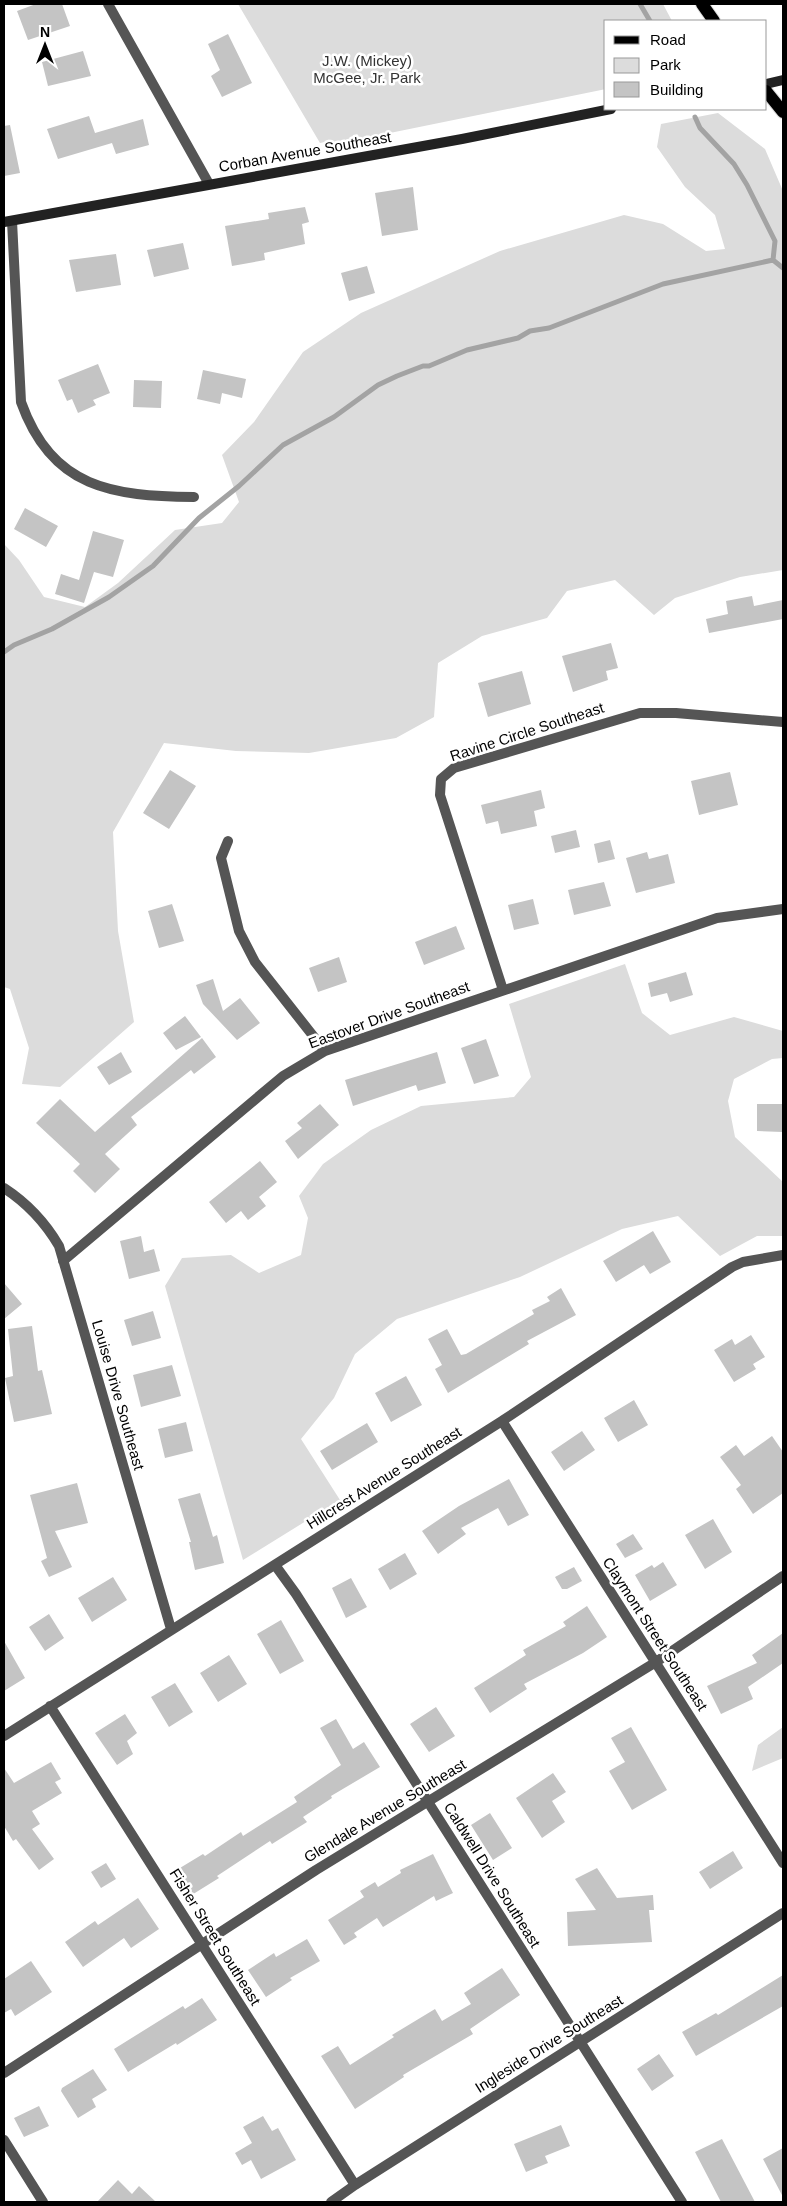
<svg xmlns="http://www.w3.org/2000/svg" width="787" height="2206" viewBox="0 0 787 2206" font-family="Arial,sans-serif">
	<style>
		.green { fill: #dcdcdc }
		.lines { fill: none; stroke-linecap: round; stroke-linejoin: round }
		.stream { stroke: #a3a3a3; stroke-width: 5 }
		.building { fill: #c4c4c4 }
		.primary-casing { stroke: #dbdbdb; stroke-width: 14 }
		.minor { stroke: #555; stroke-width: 10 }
		.secondary { stroke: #222; stroke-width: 10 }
		.primary { stroke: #000; stroke-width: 12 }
		.labels { text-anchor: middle; stroke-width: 5; stroke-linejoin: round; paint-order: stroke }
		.park-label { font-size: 15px; fill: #333; stroke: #fff }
		.street-label { font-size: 15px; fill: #000; stroke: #fff }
	</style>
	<rect width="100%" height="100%" fill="#fff"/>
	<path class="green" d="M238,4H663L672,21H606V89L331,145L329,141L320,143Z
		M718,113L765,149L783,191V570L740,577L675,598L654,615L615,580L567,591L547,618L482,636L438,663L434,717L396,738L309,753L236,751L164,743L113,832L118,931L134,1022L60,1087L22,1084L29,1048L10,989L4,987V544L19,560L44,597L85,607L118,583L175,530L222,523L239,502L222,455L254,422L303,352L361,313L500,251L624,215L663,224L706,251L725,249L715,215L685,187L657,147L661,124Z
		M625,964L642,1013L670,1035L734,1017L783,1031V1058L772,1059L734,1079L728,1101L735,1137L783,1182V1236H757L720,1256L678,1216L622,1229L520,1277L397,1319L355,1354L334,1398L301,1439L340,1500L243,1560L165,1286L182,1258L231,1255L259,1273L301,1255L308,1218L299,1196L323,1164L371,1130L421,1106L514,1097L531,1077L509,1004Z
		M783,1727V1758L752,1771L758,1745Z"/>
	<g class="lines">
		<path class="stream" d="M640,4L650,21
			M695,117L700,128L734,164L747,185L775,241L773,260
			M773,260L783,268
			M4,652L14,645L52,629L109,597L153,566L199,518L239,486L283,445L334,417L378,385L397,376L423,366H429L467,350L518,338L530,331L549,328L663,284L773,260"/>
	</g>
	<path class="building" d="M36,4H62L70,26L28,40L17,11Z
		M228,34L252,83L222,97L211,76L220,70L208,44Z
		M83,51L91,76L48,86L42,62Z
		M89,116L95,133L143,119L149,145L116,154L112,143L58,159L47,129Z
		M10,125L20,173L4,176V126Z
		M413,187L418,230L382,236L375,193Z
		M305,207L309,222L302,224L305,244L264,253L265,260L232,266L225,226L269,219L268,213Z
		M183,243L189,269L154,277L147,250Z
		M116,254L121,285L76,292L69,260Z
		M367,266L375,293L349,301L341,273Z
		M98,364L110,393L93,400L96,405L78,413L72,399L67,401L58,380Z
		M203,370L246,379L242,398L222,393L220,404L197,399Z
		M134,380L162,381L161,408L133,407Z
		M25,508L58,526L46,547L14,529Z
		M93,531L124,540L113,577L94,572L84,603L55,594L61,574L79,580Z
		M752,596L754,606L783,600V619L709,633L706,619L728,614L726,601Z
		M611,643L618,668L606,671L608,680L573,692L562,656Z
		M522,671L531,704L488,717L478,683Z
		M170,770L196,786L169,829L143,813Z
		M730,772L738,805L699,815L691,781Z
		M541,790L545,808L534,811L537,826L501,834L498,821L486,824L481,805Z
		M576,830L580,847L555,853L551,836Z
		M610,840L615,859L598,863L594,844Z
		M647,852L649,859L668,854L675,883L636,893L626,858Z
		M604,882L611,906L574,915L568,890Z
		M533,899L539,924L514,930L508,905Z
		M172,904L184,941L159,948L148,911Z
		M456,926L465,949L424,965L415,942Z
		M339,957L347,982L318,992L309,968Z
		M686,972L693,995L670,1002L667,993L651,997L648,983Z
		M213,979L223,1011L240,998L260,1023L237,1040L203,1004L196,985Z
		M185,1016L201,1037L176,1050L163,1033Z
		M202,1038L216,1057L194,1074L191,1070L131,1117L137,1125L105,1154L120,1169L95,1193L73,1171L80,1164L36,1123L60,1099L95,1132Z
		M486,1039L499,1076L474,1084L461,1048Z
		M121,1052L132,1072L109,1085L97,1067Z
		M437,1052L446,1083L418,1091L416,1085L353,1106L345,1080Z
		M320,1104L339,1125L298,1159L285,1141L302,1128L297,1123Z
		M757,1104H783V1132L757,1131Z
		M260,1161L277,1182L259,1197L266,1206L248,1220L241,1211L226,1223L209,1202Z
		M653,1231L671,1262L650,1274L644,1265L616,1282L603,1261Z
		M141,1236L144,1252L154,1249L160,1271L129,1279L120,1241Z
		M4,1283L22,1304L4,1319Z
		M561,1288L576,1315L527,1341L529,1344L448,1393L435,1369L442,1365L428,1339L447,1329L461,1355L466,1354L534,1314L532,1310L550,1301L547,1297Z
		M153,1311L161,1338L132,1346L124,1320Z
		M32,1326L38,1371L42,1370L52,1414L14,1422L5,1378L13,1376L8,1329Z
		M751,1335L765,1357L753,1364L756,1369L734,1382L714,1350L732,1339L735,1345Z
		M172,1365L181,1396L141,1407L133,1375Z
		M406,1376L422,1405L391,1422L375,1393Z
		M634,1400L648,1425L618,1442L604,1418Z
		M186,1422L193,1451L165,1458L158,1429Z
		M367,1423L378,1442L332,1470L320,1451Z
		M582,1431L595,1450L564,1471L551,1452Z
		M772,1436L783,1452V1493L753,1514L736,1489L741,1485L720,1457L736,1445L744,1456Z
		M509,1479L529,1515L508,1526L498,1508L461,1528L466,1534L438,1554L422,1531L459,1506Z
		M77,1483L88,1523L55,1531L72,1567L49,1577L41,1561L47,1558L30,1495Z
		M200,1493L213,1537L217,1535L224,1563L195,1570L189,1542H191L178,1499Z
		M713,1519L732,1552L705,1569L685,1535Z
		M633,1534L643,1549L625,1558L616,1544Z
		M405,1553L417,1574L390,1590L378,1569Z
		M663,1562L677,1585L650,1601L635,1575L652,1565L654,1568Z
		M574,1567L582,1581L567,1589H562L555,1577Z
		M113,1577L127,1600L92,1622L78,1598Z
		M351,1578L367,1607L346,1618L332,1588Z
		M587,1606L607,1637L583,1653L524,1684L527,1689L490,1713L474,1688L526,1655L523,1650L566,1626L563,1622Z
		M49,1614L64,1638L45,1651L29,1627Z
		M281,1620L304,1661L280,1674L257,1634Z
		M783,1633V1663L748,1687L753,1699L721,1714L707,1686L757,1663L752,1655Z
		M4,1641L25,1678L4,1691Z
		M229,1655L247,1684L218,1702L200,1673Z
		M175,1683L193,1712L169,1727L151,1697Z
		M436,1707L455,1736L429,1752L410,1724Z
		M125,1714L137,1733L127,1741L133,1754L117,1765L95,1733Z
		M336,1719L353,1749L364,1742L380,1767L331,1796L332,1798L303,1817L307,1822L272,1844L270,1841L217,1876L219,1878L190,1896L175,1871L203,1854L205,1856L241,1832L243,1836L297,1802L294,1797L341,1765L320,1728Z
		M631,1727L667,1790L632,1810L609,1771L625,1762L611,1738Z
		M51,1762L61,1779L55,1782L62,1793L32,1811L40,1824L32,1829L54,1859L39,1870L16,1839L13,1841L4,1826V1768L14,1783Z
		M553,1773L566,1792L552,1801L565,1822L542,1838L516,1798Z
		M490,1813L512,1848L493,1860L471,1825Z
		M733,1851L743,1868L710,1889L699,1872Z
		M433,1854L453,1893L436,1901L434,1896L383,1927L377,1918L354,1933L357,1937L344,1945L328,1920L364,1897L360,1891L375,1882L378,1887L401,1873L400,1870Z
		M106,1863L116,1879L101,1888L91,1872Z
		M597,1868L617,1898L653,1895L654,1910H649L652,1942L568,1946L567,1912L596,1910L575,1879Z
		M138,1898L159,1929L131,1948L124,1938L83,1967L65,1942L95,1921L98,1925Z
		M307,1939L320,1961L290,1978L292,1980L266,1997L248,1970L274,1953L276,1957Z
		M31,1961L52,1992L15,2016L11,2009L4,2013V1979Z
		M502,1968L520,1995L470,2029L473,2034L403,2075L404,2077L355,2109L321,2056L338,2046L350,2065L394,2037L392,2035L435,2009L442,2021L471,2004L464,1993Z
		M783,1975V2006L696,2056L682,2032L716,2013L718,2015Z
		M202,1998L217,2020L177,2045L176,2043L128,2072L114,2049L183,2006L185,2009Z
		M659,2054L674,2076L652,2091L637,2069Z
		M93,2069L107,2090L92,2099L96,2107L78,2118L61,2091L62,2088Z
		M39,2106L49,2126L24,2137L14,2118Z
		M263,2116L272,2131L278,2128L296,2160L261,2179L251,2160L242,2165L235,2153L252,2143L243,2127Z
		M561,2125L570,2146L545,2156L548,2163L526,2172L514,2144Z
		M722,2139L755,2202H721L695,2152Z
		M783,2148V2197L763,2159Z
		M118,2180L132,2194L139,2186L156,2202H97Z"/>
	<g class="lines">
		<g class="primary-casing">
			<path id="primary" d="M702,4L714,21
				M766,91L783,112"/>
		</g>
		<path class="minor" d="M108,4L209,184
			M12,221L21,402C52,489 113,496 194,497
			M228,841L221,858L239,931L255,962L325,1051
			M503,990L440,795L441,779L454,768L640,713H676L783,722
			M4,1188C27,1203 45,1222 59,1246L171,1629
			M63,1261L283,1076L325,1051L717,918L783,909
			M502,1421L783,1863
			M275,1565L296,1594L682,2202
			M50,1706L355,2185
			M4,1736L502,1421L732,1267L743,1262L783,1255
			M4,2073L316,1870L656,1662L783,1576
			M4,2140L43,2202
			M331,2202L355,2185L783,1913"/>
		<path class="secondary" d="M766,84L783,80
			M4,222L462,139L611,109"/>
		<use href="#primary" class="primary"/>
	</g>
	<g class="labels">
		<g class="park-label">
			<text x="367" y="66">J.W. (Mickey)<tspan x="367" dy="17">McGee, Jr. Park</tspan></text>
		</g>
		<g class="street-label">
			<text transform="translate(305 152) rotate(-10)" y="5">Corban Avenue Southeast</text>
			<text transform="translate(527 732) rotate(-18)" y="5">Ravine Circle Southeast</text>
			<text transform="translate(389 1015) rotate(-20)" y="5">Eastover Drive Southeast</text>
			<text transform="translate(118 1395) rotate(74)" y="5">Louise Drive Southeast</text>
			<text transform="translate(384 1478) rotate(-32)" y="5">Hillcrest Avenue Southeast</text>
			<text transform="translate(655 1634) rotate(57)" y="5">Claymont Street Southeast</text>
			<text transform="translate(385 1811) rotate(-31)" y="5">Glendale Avenue Southeast</text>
			<text transform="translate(492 1875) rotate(58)" y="5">Caldwell Drive Southeast</text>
			<text transform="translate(215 1937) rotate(58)" y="5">Fisher Street Southeast</text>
			<text transform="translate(549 2044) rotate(-32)" y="5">Ingleside Drive Southeast</text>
		</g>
	</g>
	<rect width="787" height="2206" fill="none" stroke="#000000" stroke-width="10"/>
	<rect x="604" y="20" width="162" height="90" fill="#ffffff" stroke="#999999"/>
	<rect x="614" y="36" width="25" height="8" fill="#000000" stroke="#999999"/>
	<text x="650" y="45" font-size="15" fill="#000000">Road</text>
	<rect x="614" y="58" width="25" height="15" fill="#dcdcdc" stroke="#999999"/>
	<text x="650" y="70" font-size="15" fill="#000000">Park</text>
	<rect x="614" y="82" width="25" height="15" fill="#c4c4c4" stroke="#999999"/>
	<text x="650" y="95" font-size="15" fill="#000000">Building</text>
	<g transform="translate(45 45)" stroke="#ffffff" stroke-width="4" paint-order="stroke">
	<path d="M0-4L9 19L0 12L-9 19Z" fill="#000000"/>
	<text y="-8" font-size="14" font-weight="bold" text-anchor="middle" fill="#000000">N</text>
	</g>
</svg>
